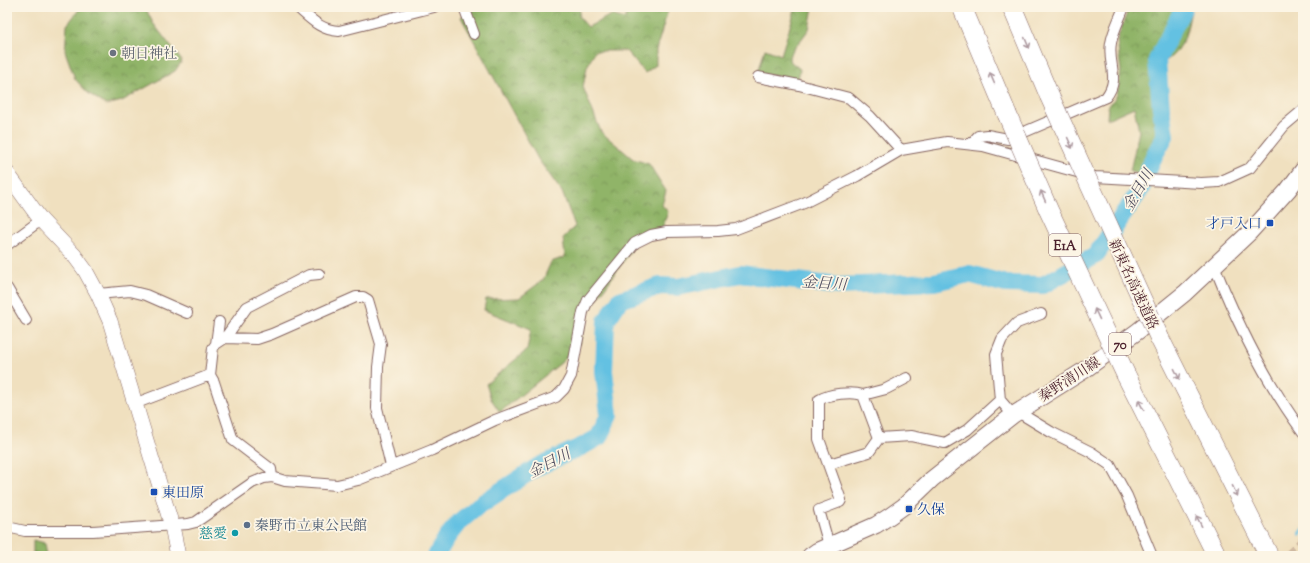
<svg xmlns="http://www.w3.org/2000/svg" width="1310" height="563" viewBox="0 0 1310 563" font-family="'Sorts Mill Goudy','Noto Serif JP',serif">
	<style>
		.forest { fill: url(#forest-crowns); stroke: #6d6a4a }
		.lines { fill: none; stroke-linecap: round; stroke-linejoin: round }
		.stream { stroke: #64c1e2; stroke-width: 3 }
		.river { stroke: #64c1e2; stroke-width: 18 }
		.street-tunnel { stroke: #cfb9a1; stroke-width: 10; stroke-dasharray: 10 5; stroke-linecap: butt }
		.street-casing { stroke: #84635f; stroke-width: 12 }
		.secondary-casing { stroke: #84635f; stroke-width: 16 }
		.primary-casing { stroke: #84635f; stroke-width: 18 }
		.highway-casing { stroke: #84635f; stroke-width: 20 }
		.street { stroke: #fff; stroke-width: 10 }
		.secondary { stroke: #fff; stroke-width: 15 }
		.primary { stroke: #fff; stroke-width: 16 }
		.highway { stroke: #fff; stroke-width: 19 }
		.highway-bridge-casing { stroke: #84635f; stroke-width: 20; stroke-linecap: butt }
		.highway-bridge { stroke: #fff; stroke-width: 19 }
		.oneway { stroke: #ae9aa0 }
		.worship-dot { fill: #6b7280; stroke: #fcf5e5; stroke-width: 1.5 }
		.transit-dot { fill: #1a4fb4; stroke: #fcf5e5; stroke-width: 1.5 }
		.service-dot { fill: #5c6f8a; stroke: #fcf5e5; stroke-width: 1.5 }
		.culture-dot { fill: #0f9aa8; stroke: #fcf5e5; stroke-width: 1.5 }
		.labels { text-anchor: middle; stroke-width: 3.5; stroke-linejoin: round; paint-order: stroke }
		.shield { fill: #fcf5e5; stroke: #7f5f63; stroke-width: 1 }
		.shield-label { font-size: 13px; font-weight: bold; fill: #4a1f2b }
		.worship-label { font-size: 14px; fill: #5b616d; stroke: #fcf5e5; text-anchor: start }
		.transit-label { font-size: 14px; fill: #164399; stroke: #fcf5e5; text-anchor: start }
		.street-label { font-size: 14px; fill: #4a1f2b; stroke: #fcf5e5 }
		.service-label { font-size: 14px; fill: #4e5e75; stroke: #fcf5e5; text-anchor: start }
		.culture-label { font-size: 14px; fill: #0d838f; stroke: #fcf5e5; text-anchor: end }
		.water-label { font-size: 15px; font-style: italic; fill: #525062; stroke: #fcf5e5 }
	</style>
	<defs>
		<pattern id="forest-crowns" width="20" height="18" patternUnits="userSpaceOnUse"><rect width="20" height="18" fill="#90b468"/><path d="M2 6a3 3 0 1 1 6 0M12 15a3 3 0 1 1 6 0" fill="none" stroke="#789256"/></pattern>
	</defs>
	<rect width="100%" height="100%" fill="#fcf5e5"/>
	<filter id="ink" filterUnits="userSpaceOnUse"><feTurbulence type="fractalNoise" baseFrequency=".025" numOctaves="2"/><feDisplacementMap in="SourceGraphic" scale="8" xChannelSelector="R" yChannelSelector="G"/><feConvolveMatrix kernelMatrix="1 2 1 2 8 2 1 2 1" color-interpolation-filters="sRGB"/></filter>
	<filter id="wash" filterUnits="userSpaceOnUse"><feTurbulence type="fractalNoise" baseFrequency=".012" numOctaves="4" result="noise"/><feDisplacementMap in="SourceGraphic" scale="16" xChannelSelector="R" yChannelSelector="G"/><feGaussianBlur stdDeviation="0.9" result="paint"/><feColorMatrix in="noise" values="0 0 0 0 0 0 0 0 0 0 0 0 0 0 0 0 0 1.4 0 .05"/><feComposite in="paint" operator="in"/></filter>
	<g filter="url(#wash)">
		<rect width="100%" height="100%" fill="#f0e0bf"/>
		<path class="forest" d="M81,7H145L153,23L182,61L175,71L122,101L106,105L88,93L75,79L65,51L67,25Z
			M473,7H580L579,17L588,27L611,15L626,19L624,7H669L656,50V65L645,73L626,51H595L587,67L583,87L601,132L633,159L649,164L666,191L662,205L668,212L661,232L643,233L589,311L579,344L562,362L500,412L491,399L486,384L527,350L531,329L484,310L486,299L519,298L543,280L551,262L565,257L563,238L575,226L562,192L538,159L461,17Z
			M796,7H813L809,29L789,56L791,62L800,69L798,80L758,73L765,49L781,55Z
			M1129,7H1192C1185,34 1187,48 1161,64L1163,94L1168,118L1145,174L1130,171L1139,131L1134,107L1107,119L1108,107L1117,95L1121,71L1117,40Z
			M33,540L45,543L47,556H33Z"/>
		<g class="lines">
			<path class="stream" d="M1300,534L1303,530"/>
			<path class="river" d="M436,556L445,540L458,523L478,506L537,467L583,446L599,437L609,415L604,371L606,321L620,300L660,286L678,287L740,274L838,286L934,282L969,274L1006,284L1043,285L1095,256L1141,189L1154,156L1165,136L1161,108L1157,60L1184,7"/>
		</g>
	</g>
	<g filter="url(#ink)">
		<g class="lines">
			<path class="street-tunnel" d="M1288,556L1303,541"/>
			<g class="street-casing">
				<path id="street" d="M297,7C311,19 320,30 339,31L434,7
					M464,7L474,34
					M758,77L799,85L849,98L870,116L901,150
					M971,144L978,136L987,135L1008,139L1106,97C1121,78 1107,64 1111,43C1113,31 1120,18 1124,7
					M7,245L41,220
					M1214,265C1237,323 1265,381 1303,432
					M7,288L26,320
					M98,294L130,291L146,295L187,313
					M225,338L257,339L272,334L356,297H363L368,300L381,344L378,367L377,408L391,466
					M216,344L219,322
					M863,395L886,389L907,378
					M134,404L210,375
					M1018,412L1051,432L1091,452L1110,465L1127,496L1152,556
					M1013,415L1000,400L996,354L1002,339L1017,323L1041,314
					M879,438L911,436L945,443L967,430L1000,400
					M829,464L869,452L879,438
					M272,477L271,469L233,440L214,382L210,375L213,348L216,344L225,338L247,307L309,275L319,274
					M7,527L25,531H93L188,524L196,522L252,483L264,478L272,477L285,481L337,485L358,480L432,450L495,420L556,397L564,389L571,376L583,312L588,300L635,243L651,235L667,232L718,231L736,229L804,203L857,176L901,150L947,142L983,146L1095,177L1201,183L1219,182L1250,168L1284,126L1303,110
					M832,556L819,510L840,502L841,500L819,439V400C829,394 851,391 863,395L879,438"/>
			</g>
			<g class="secondary-casing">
				<path id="secondary" d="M7,173L41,220L74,255L85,270L98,294L110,321L172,526L178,556"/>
			</g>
			<g class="primary-casing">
				<path id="primary" d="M810,556L817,551L876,525L890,516L904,506L932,479L1013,415L1083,371L1138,331L1185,293L1249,233L1288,190L1303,170"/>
			</g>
			<g class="highway-casing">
				<path id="highway" d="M962,7L1007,114
					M1012,7L1049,95
					M1160,339L1269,556
					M1126,375L1217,556"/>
			</g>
			<use href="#street" class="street"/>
			<use href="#secondary" class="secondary"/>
			<use href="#primary" class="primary"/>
			<use href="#highway" class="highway"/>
			<g class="highway-bridge-casing">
				<path id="highway-bridge" d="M1049,95L1160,339
					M1007,114L1049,211L1126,375"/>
			</g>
			<use href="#highway-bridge" class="highway-bridge"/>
		</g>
		<defs><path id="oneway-shaft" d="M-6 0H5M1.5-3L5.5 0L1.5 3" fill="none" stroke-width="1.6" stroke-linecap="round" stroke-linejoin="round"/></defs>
		<g class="oneway">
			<use href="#oneway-shaft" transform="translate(1027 43) rotate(67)"/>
			<use href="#oneway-shaft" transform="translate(992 78) rotate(-113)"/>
			<use href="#oneway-shaft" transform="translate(1070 143) rotate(66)"/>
			<use href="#oneway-shaft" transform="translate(1043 196) rotate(-114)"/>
			<use href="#oneway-shaft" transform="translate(1097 314) rotate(-115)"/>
			<use href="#oneway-shaft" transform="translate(1177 374) rotate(64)"/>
			<use href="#oneway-shaft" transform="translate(1141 405) rotate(-117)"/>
			<use href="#oneway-shaft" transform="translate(1235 491) rotate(64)"/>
			<use href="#oneway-shaft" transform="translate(1199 521) rotate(-117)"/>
		</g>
	</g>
	<circle class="worship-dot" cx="113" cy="53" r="4"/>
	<g class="transit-dot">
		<rect x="1266" y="219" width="8" height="8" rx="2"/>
		<rect x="150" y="488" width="8" height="8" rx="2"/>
		<rect x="905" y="505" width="8" height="8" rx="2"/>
	</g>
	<circle class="service-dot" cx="247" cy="525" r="4"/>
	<circle class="culture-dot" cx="235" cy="533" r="4"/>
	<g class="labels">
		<g class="shield">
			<rect x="1049" y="234" width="32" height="22" rx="3"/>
			<rect x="1109" y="333" width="22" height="22" rx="3"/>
		</g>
		<g class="shield-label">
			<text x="1065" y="250">E1A</text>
			<text x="1120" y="349">70</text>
		</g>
		<g class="worship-label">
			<text x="121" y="58">朝日神社</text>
		</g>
		<g class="transit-label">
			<text x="1262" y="228" text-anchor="end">才戸入口</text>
			<text x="162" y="497">東田原</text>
			<text x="917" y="514">久保</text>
		</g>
		<g class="street-label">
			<text transform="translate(1134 284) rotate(65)" y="5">新東名高速道路</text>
			<text transform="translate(1069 379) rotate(-33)" y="5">秦野清川線</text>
		</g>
		<g class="service-label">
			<text x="255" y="530">秦野市立東公民館</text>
		</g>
		<g class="culture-label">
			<text x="227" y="538">慈愛</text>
		</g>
		<g class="water-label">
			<text transform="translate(1138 190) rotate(-60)" y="5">金目川</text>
			<text transform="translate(824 283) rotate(4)" y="5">金目川</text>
			<text transform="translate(549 463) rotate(-28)" y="5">金目川</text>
		</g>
	</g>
	<rect width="1310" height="563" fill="none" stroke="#fcf5e5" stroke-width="24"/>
</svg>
